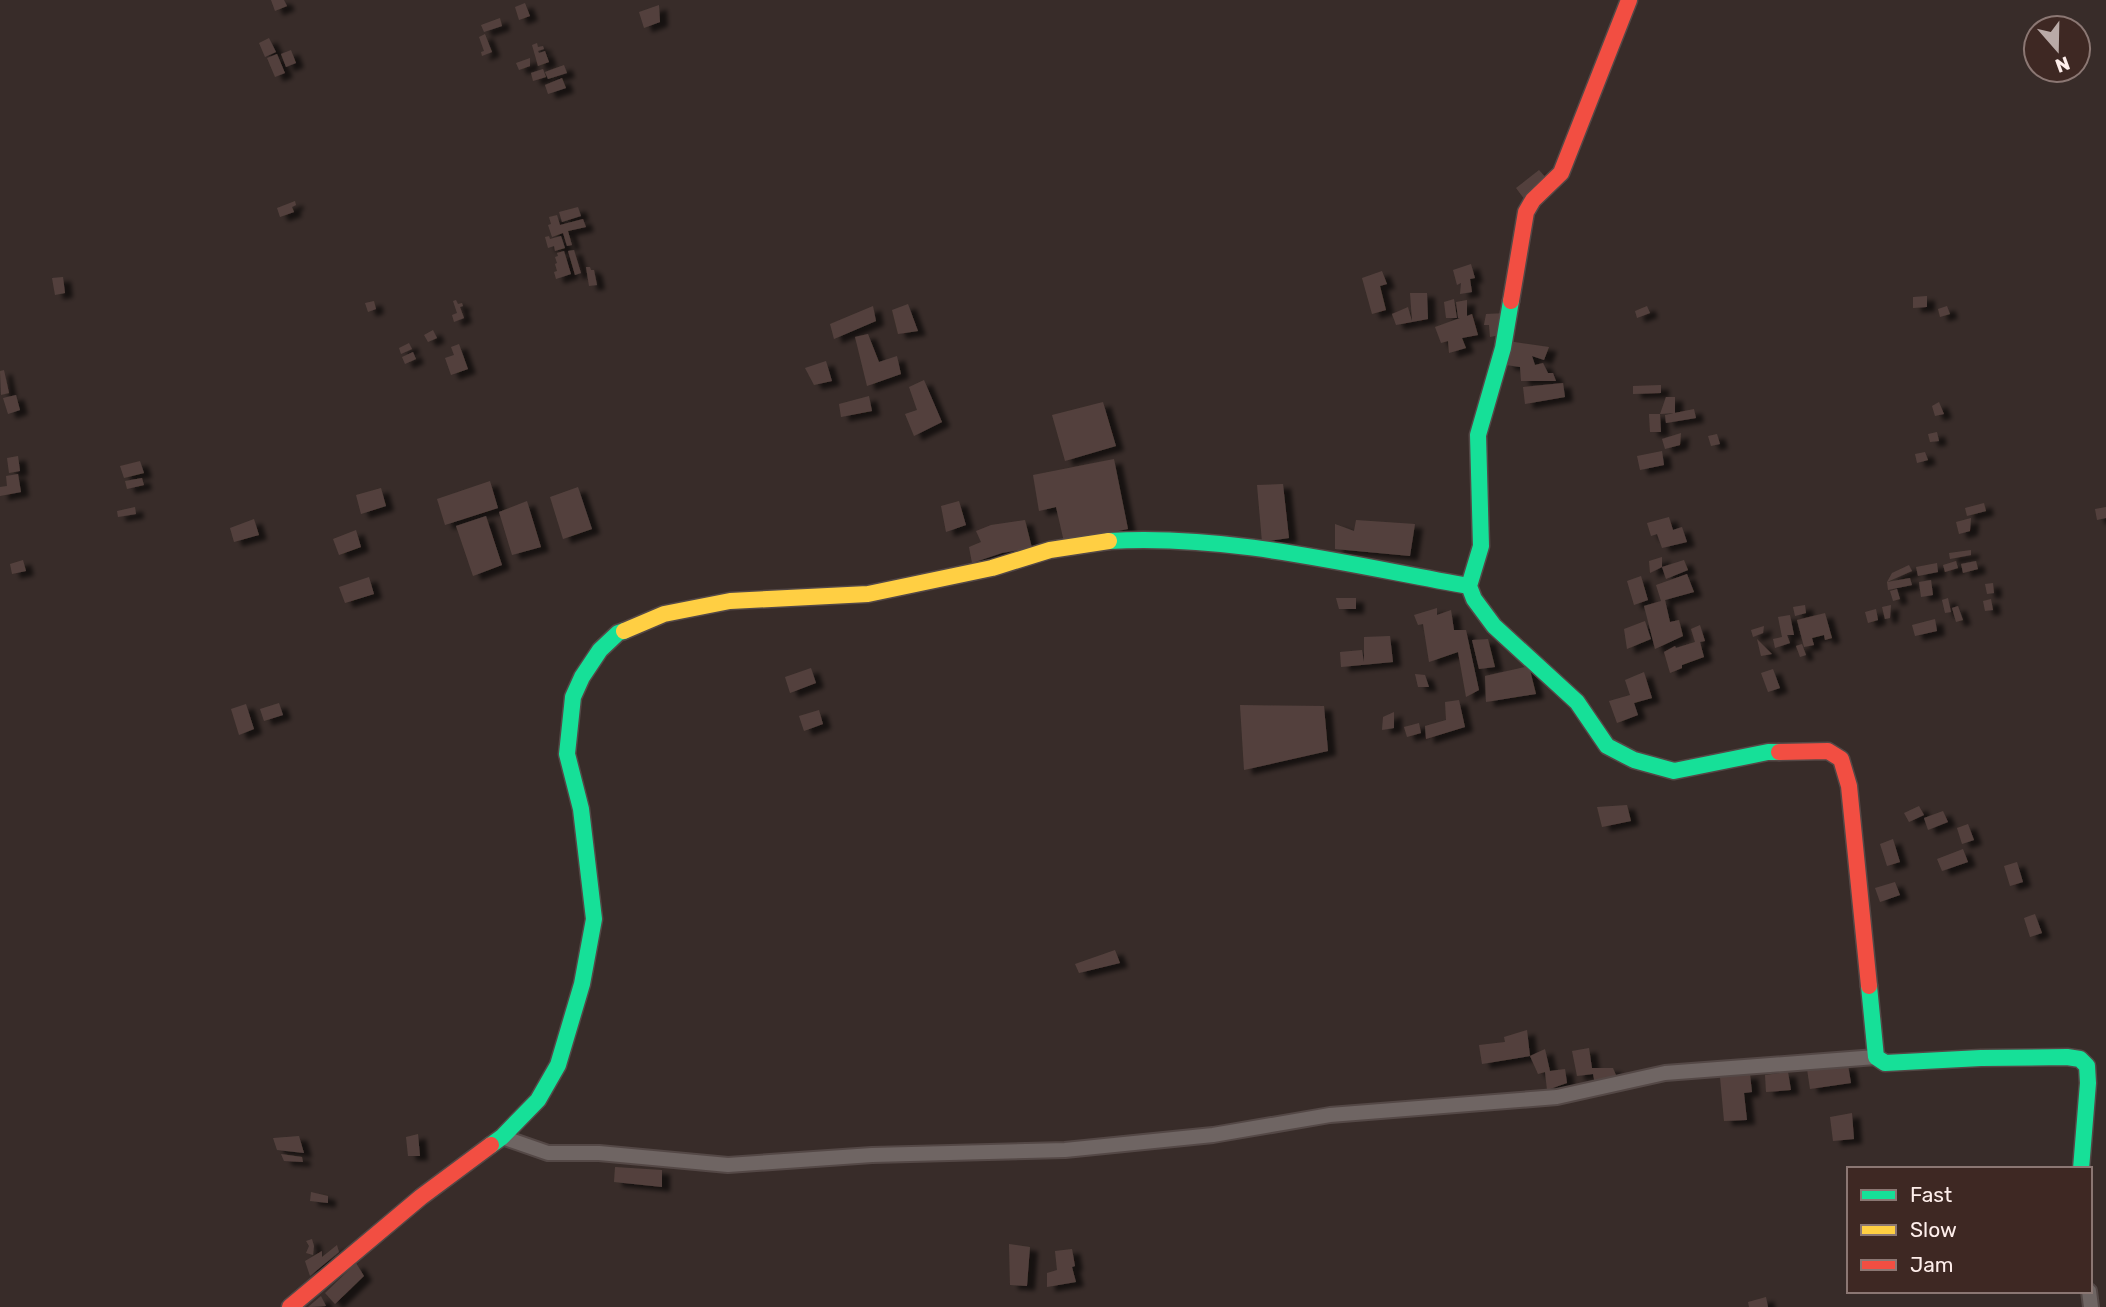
<svg xmlns="http://www.w3.org/2000/svg" width="2106" height="1307" viewBox="0 0 2106 1307" font-family="Rubik,sans-serif">
	<style>
		.building { fill: #53413d; filter: url(#shadow) }
		.lines { fill: none; stroke-linecap: round; stroke-linejoin: round }
		.street-casing { stroke: #544846; stroke-width: 18 }
		.fast-casing { stroke: #544846; stroke-width: 19 }
		.slow-casing { stroke: #544846; stroke-width: 19 }
		.jam-casing { stroke: #544846; stroke-width: 19 }
		.street { stroke: #6f6563; stroke-width: 14 }
		.fast { stroke: #16e098; stroke-width: 16 }
		.slow { stroke: #ffcf43; stroke-width: 16 }
		.jam { stroke: #f24e42; stroke-width: 16 }
	</style>
	<defs>
		<filter id="shadow"><feDropShadow dx="8" dy="4.5" stdDeviation="2" flood-color="#0009"/></filter>
	</defs>
	<rect width="100%" height="100%" fill="#382c29"/>
	<path class="building" d="M271,0H284L287,6L275,11Z
		M525,3L530,16L519,20L515,7Z
		M659,5L660,22L644,28L639,12Z
		M500,18L502,26L484,32L481,25Z
		M485,34L492,52L482,56L481,52L484,51L479,37Z
		M269,38L276,52L265,57L259,43Z
		M537,43L538,47L543,46L544,49L538,51L539,53L545,51L549,62L538,66L532,45Z
		M291,50L296,63L286,67L281,54Z
		M277,54L285,73L275,77L267,58Z
		M530,58V66L519,70L516,63Z
		M564,65L567,73L548,79L545,72Z
		M543,69L546,77L533,81L531,73Z
		M562,78L566,88L548,94L545,85Z
		M1539,170L1548,180L1525,200L1516,188Z
		M295,201L296,205L292,207L294,212L280,217L277,208Z
		M578,207L581,216L562,222L559,212Z
		M557,215L560,225L583,219L586,227L568,231L572,245L567,246L563,233L552,237L548,225L551,224L549,217Z
		M549,236L550,239L561,236L565,248L555,251L554,246L548,248L545,237Z
		M574,250L581,273L575,275L568,251Z
		M564,251L571,274L556,279L554,272L557,271L555,264L557,263L555,257L558,256L557,253Z
		M1471,264L1475,278L1470,279L1472,292L1460,294L1461,283L1457,285L1453,270Z
		M586,267H590L591,270H594L597,285L589,286Z
		M1382,271L1387,284L1380,286L1386,310L1372,314L1362,278Z
		M63,277L65,293L55,295L52,278Z
		M1410,293H1427L1428,319L1396,325L1392,314L1408,307L1412,321Z
		M1927,296V307L1913,308V297Z
		M1454,299L1457,318H1446L1444,302Z
		M456,300L458,304L462,303L463,306L460,307L464,318L454,322L452,315L457,313L453,301Z
		M1467,300V316L1472,314L1478,335L1462,338L1466,348L1449,353L1448,341L1441,343L1435,327L1460,318H1458L1456,302Z
		M374,301L376,309L368,312L365,303Z
		M908,304L918,331L898,334L892,310Z
		M873,306L876,321L834,339L830,324Z
		M1647,306L1650,313L1637,318L1635,311Z
		M1947,306L1950,314L1940,317L1938,309Z
		M1507,313L1500,335L1490,337L1489,325H1484L1486,314Z
		M433,330L437,338L428,342L424,335Z
		M868,334L879,362L897,356L901,374L867,386L855,337Z
		M1508,341L1549,347L1544,360L1532,356L1535,365L1543,363L1548,373H1553L1556,381H1521L1520,367L1506,365Z
		M409,343L412,349L401,354L399,348Z
		M459,344L468,369L451,375L445,358L454,355L451,347Z
		M413,352L416,359L405,364L402,357Z
		M826,361L832,381L814,385L805,368Z
		M4,370L9,393L1,395L0,371Z
		M924,380L942,422L914,436L905,414L917,410L909,387Z
		M1563,383L1565,397L1525,404L1523,387Z
		M1661,385V393L1633,394V386Z
		M16,395L20,410L8,414L3,398Z
		M869,396L872,411L841,417L839,404Z
		M1666,397H1675V413L1660,414Z
		M1103,402L1116,446L1065,461L1052,415Z
		M1939,402L1944,414L1935,416L1932,406Z
		M1694,409L1696,418L1666,423L1665,415Z
		M1649,414H1660L1661,432H1650Z
		M1937,432L1939,441L1930,442L1928,434Z
		M1681,433L1680,445L1665,449L1662,439Z
		M1717,434L1720,444L1711,446L1708,436Z
		M1662,451L1664,465L1640,470L1637,456Z
		M1925,452L1928,460L1917,463L1915,454Z
		M18,456L20,471L9,473L7,458Z
		M1114,459L1128,529L1064,542L1056,507L1039,511L1033,475Z
		M140,461L144,473L124,478L120,466Z
		M18,474L21,492L0,496V487L7,486L6,476Z
		M142,478L144,485L127,489L125,481Z
		M490,481L498,508L445,525L437,499Z
		M1283,484L1289,538L1262,542L1257,485Z
		M578,487L592,529L563,539L550,497Z
		M381,488L386,506L361,514L356,495Z
		M527,501L541,547L512,555L499,512Z
		M959,501L966,525L946,532L941,506Z
		M1984,503L1986,511L1967,516L1965,508Z
		M135,507L136,514L118,517L117,511Z
		M2106,507V518L2097,520L2095,509Z
		M486,516L502,565L473,576L456,526Z
		M1669,517L1673,530L1682,527L1687,542L1662,548L1657,534L1651,536L1647,523Z
		M1971,518L1970,531L1959,534L1956,522Z
		M254,519L259,535L234,542L230,528Z
		M1025,520L1032,548L1002,553L972,563L969,547L981,542L976,531L991,525Z
		M1356,520L1415,524L1410,556L1335,549V524L1354,531Z
		M356,530L361,547L339,555L333,539Z
		M1971,550V555L1950,559L1949,553Z
		M1662,557V567L1650,573L1649,561Z
		M23,560L26,571L12,574L10,564Z
		M1684,560L1688,570L1666,579L1662,567Z
		M1956,561L1958,568L1945,572L1943,565Z
		M1976,561L1978,569L1963,573L1961,564Z
		M1937,563L1938,572L1918,576L1916,567Z
		M1909,565L1912,571L1887,582L1910,578L1912,585L1888,590L1887,582L1892,573Z
		M1687,574L1694,592L1665,600L1670,622L1679,620L1683,636L1655,649L1644,606L1661,601L1656,585Z
		M1641,576L1648,600L1634,605L1627,581Z
		M369,577L374,594L345,603L339,587Z
		M1931,580L1933,595L1921,597L1919,582Z
		M1993,583L1994,593L1987,594L1985,584Z
		M1897,589L1900,599L1893,601L1890,591Z
		M1336,598H1356V609H1339Z
		M1948,598L1951,612L1945,613L1942,600Z
		M1991,599L1993,610L1985,611L1983,601Z
		M1805,605L1806,613L1795,616L1793,607Z
		M1891,605L1890,618L1885,619L1882,607Z
		M1958,606L1963,620L1956,622L1952,608Z
		M1437,608V615L1451,610L1454,630H1466L1479,690L1466,697L1458,652L1429,662L1423,624L1418,625L1414,615Z
		M1876,609L1878,620L1868,623L1865,612Z
		M1825,613L1832,638L1825,640L1824,635L1812,638L1814,645L1804,647L1797,620Z
		M1790,615L1794,635H1787L1790,643L1775,648L1773,639L1782,637L1778,617Z
		M1935,619L1937,631L1915,636L1912,625Z
		M1645,621L1651,639L1627,649L1624,629Z
		M1700,625L1705,641L1700,642L1704,657L1682,665V668L1670,673L1664,652L1675,646L1676,648L1695,642L1691,629Z
		M1764,626L1763,633L1753,637L1751,630Z
		M1390,636L1393,662L1341,667L1340,652L1362,650L1364,662V637Z
		M1488,639L1495,667L1479,669L1472,640Z
		M1757,639L1772,654L1761,656Z
		M1802,644L1806,655L1800,657L1796,646Z
		M1529,666L1536,694L1486,702L1485,676Z
		M811,668L816,683L790,693L785,677Z
		M1773,669L1780,688L1768,692L1761,673Z
		M1644,672L1652,698L1634,703L1638,715L1617,723L1609,701L1630,695L1625,680Z
		M1415,674L1425,675L1429,687H1418Z
		M1459,700L1465,727L1426,739L1425,726L1446,720L1445,702Z
		M279,703L283,715L264,721L260,709Z
		M246,704L254,729L239,735L231,709Z
		M1240,705L1324,706L1328,751L1244,770Z
		M819,710L823,724L804,731L799,716Z
		M1394,712V728L1382,730L1383,717Z
		M1419,723L1421,733L1407,737L1404,727Z
		M1627,805L1631,821L1602,827L1597,807Z
		M1919,806L1924,815L1909,822L1904,813Z
		M1943,811L1948,822L1928,830L1924,818Z
		M1968,824L1974,840L1962,844L1957,828Z
		M1893,839L1900,862L1887,866L1880,844Z
		M1963,849L1968,862L1942,871L1937,859Z
		M2017,862L2023,882L2010,886L2004,866Z
		M1895,882L1900,895L1880,902L1875,888Z
		M2035,914L2042,933L2030,937L2024,918Z
		M1115,950L1120,963L1079,973L1075,964Z
		M1527,1030L1530,1056L1482,1064L1479,1045L1505,1042L1504,1037Z
		M1589,1048L1592,1068H1613L1618,1080L1595,1084L1593,1074L1577,1076L1572,1051Z
		M1545,1049L1550,1071L1565,1069L1567,1083L1547,1090L1545,1072L1538,1074L1530,1056Z
		M1848,1065L1851,1083L1810,1089L1807,1069Z
		M1788,1072L1791,1090L1766,1092L1765,1075Z
		M1750,1074L1752,1092L1744,1093L1747,1120L1724,1121L1720,1077Z
		M1852,1113L1854,1139L1833,1141L1830,1117Z
		M418,1134L420,1156H408L406,1137Z
		M299,1136L304,1153L277,1150L273,1138Z
		M281,1154L302,1157L303,1162L284,1161Z
		M615,1167L662,1170V1187L614,1182Z
		M311,1192L328,1196V1203L310,1201Z
		M312,1239L314,1246L313,1255L306,1253L309,1246L306,1241Z
		M1009,1244L1030,1247L1027,1286L1010,1285Z
		M337,1245L339,1252L310,1276L305,1261L322,1251V1257Z
		M1072,1249L1075,1266L1072,1267L1076,1282L1047,1287V1273L1057,1270L1055,1251Z
		M356,1263L364,1276L335,1304L325,1293Z
		M321,1296L326,1306L308,1307Z
		M1766,1297L1768,1307H1749L1748,1302Z"/>
	<g class="lines">
		<g class="street-casing">
			<path id="street" d="M502,1137L548,1153H599L728,1165L872,1155L1065,1150L1213,1135L1330,1115L1557,1097L1665,1073L1876,1057
				M2089,1291L2091,1307"/>
		</g>
		<g class="fast-casing">
			<path id="fast" d="M1511,301L1503,348L1478,435L1481,546L1469,586L1474,599L1494,626L1577,702L1607,746L1634,760L1674,771L1768,752H1779
				M1109,541C1230,534 1350,565 1469,586
				M1869,986L1876,1057L1885,1063L1981,1058L2067,1057L2080,1059L2087,1066L2088,1083L2081,1169
				M491,1145L502,1137L538,1100L558,1065L582,984L594,919L581,809L567,754L573,697L582,677L600,650L618,633L624,631"/>
		</g>
		<g class="slow-casing">
			<path id="slow" d="M624,631L664,614L730,601L868,594L992,568L1050,550L1109,541"/>
		</g>
		<g class="jam-casing">
			<path id="jam" d="M1511,301L1526,212L1533,200L1561,173L1629,0
				M1779,752L1828,751L1841,759L1849,786L1869,986
				M290,1307L421,1197L491,1145"/>
		</g>
		<use href="#street" class="street"/>
		<use href="#fast" class="fast"/>
		<use href="#slow" class="slow"/>
		<use href="#jam" class="jam"/>
	</g>
	<rect x="1847" y="1167" width="245" height="126" fill="#3e2823" stroke="#8b7773" stroke-width="2"/>
	<rect x="1861" y="1190" width="35" height="10" fill="#16e098" stroke="#8b7773" stroke-width="2"/>
	<text x="1910" y="1202" font-size="21" fill="#feeeeb">Fast</text>
	<rect x="1861" y="1225" width="35" height="10" fill="#ffcf43" stroke="#8b7773" stroke-width="2"/>
	<text x="1910" y="1237" font-size="21" fill="#feeeeb">Slow</text>
	<rect x="1861" y="1260" width="35" height="10" fill="#f24e42" stroke="#8b7773" stroke-width="2"/>
	<text x="1910" y="1272" font-size="21" fill="#feeeeb">Jam</text>
	<g transform="translate(2057 49) rotate(160)"><circle r="33" fill="#3e2823" stroke="#8b7773" stroke-width="2"/>
	<path d="M0-5L12 26L0 18L-12 26Z" fill="#b9aaa7"/>
	<text y="-10" font-size="19" font-weight="bold" text-anchor="middle" fill="#feeeeb">N</text>
	</g>
</svg>
